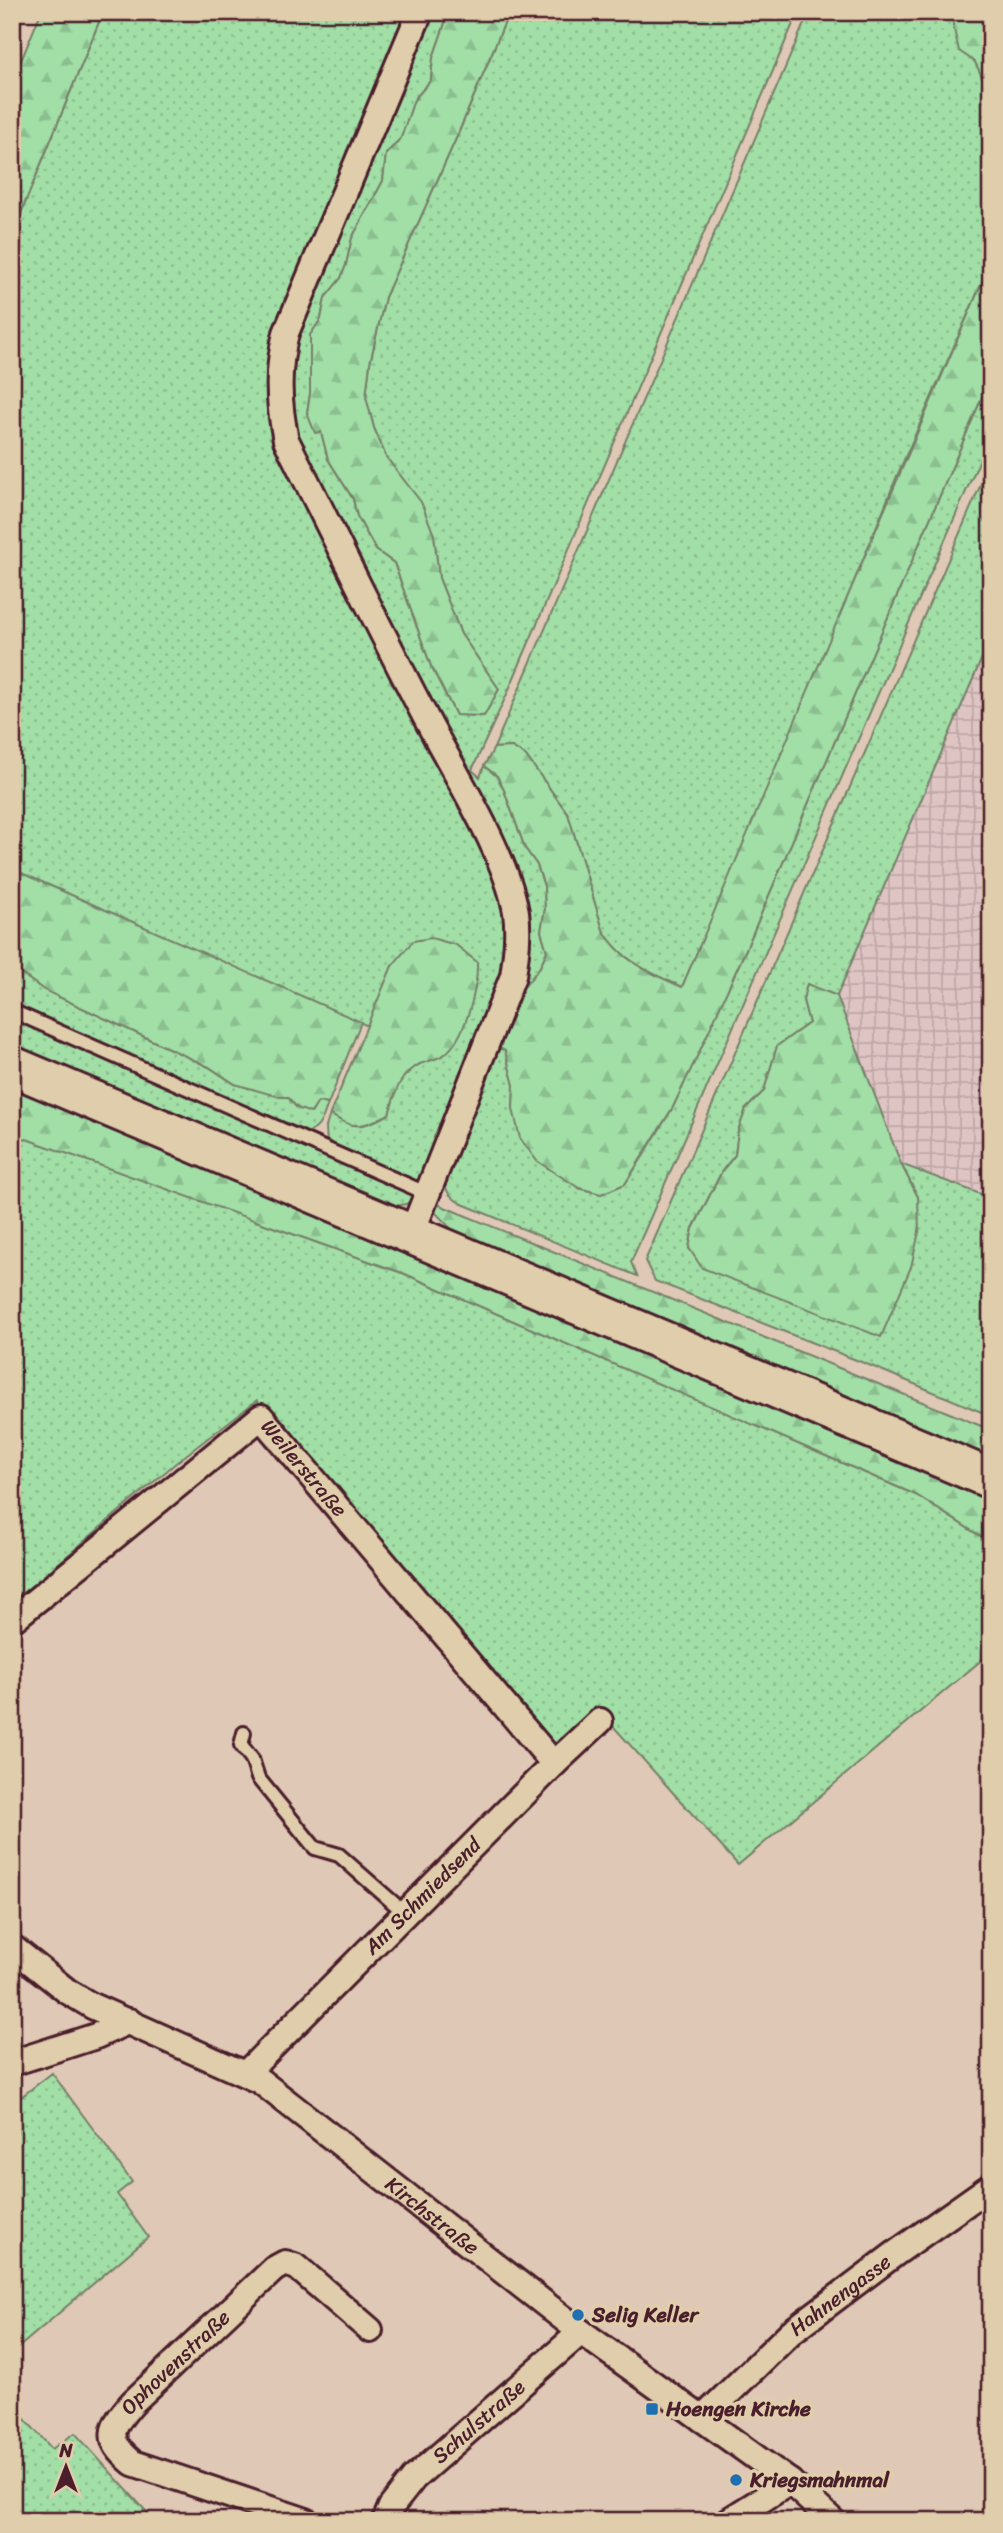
<svg xmlns="http://www.w3.org/2000/svg" width="1003" height="2533" viewBox="0 0 1003 2533" font-family="Sriracha,sans-serif">
	<style>
		.industrial { fill: url(#industrial-grid) }
		.grass { fill: url(#grass-dots); stroke: #767f69; stroke-width: 2 }
		.forest { fill: url(#forest-firs); stroke: #767f69; stroke-width: 2 }
		.lines { fill: none; stroke-linecap: round; stroke-linejoin: round }
		.service-casing { stroke: #4a1f2b; stroke-width: 18 }
		.minor-casing { stroke: #4a1f2b; stroke-width: 30 }
		.primary-casing { stroke: #4a1f2b; stroke-width: 44 }
		.service { stroke: #e0cdab; stroke-width: 12 }
		.minor { stroke: #e0cdab; stroke-width: 24 }
		.primary { stroke: #e0cdab; stroke-width: 38 }
		.poi-dot { fill: #1f6fb2; stroke: #e0cdab; stroke-width: 2.5 }
		.labels { text-anchor: middle; stroke-width: 7; stroke-linejoin: round; paint-order: stroke }
		.street-label { font-size: 21px; fill: #4a1f2b; stroke: #e0cdab }
		.poi-label { font-size: 21px; font-weight: bold; fill: #4a1f2b; stroke: #e0cdab; text-anchor: start }
	</style>
	<defs>
		<pattern id="industrial-grid" width="8" height="8" patternUnits="userSpaceOnUse" patternTransform="scale(1.75)"><rect width="8" height="8" fill="#dec4c3"/><path d="M0 4h8M4 0v8" fill="none" stroke="#c0a8a8"/></pattern>
		<pattern id="grass-dots" width="8" height="8" patternUnits="userSpaceOnUse" patternTransform="scale(1.75)"><rect width="8" height="8" fill="#a1dfa7"/><path d="M2 2h.1M6 6h.1" fill="none" stroke="#8cbf90" stroke-width="1.8" stroke-linecap="round"/></pattern>
		<pattern id="forest-firs" width="22" height="20" patternUnits="userSpaceOnUse" patternTransform="scale(1.75)"><rect width="22" height="20" fill="#a1dfa7"/><path d="M5 1l3.5 6h-7zM16 11l3.5 6h-7z" fill="#8cbf90"/></pattern>
	</defs>
	<rect width="100%" height="100%" fill="#dfc9b6"/>
	<filter id="ink" filterUnits="userSpaceOnUse"><feTurbulence type="fractalNoise" baseFrequency=".0143" numOctaves="2"/><feDisplacementMap in="SourceGraphic" scale="14" xChannelSelector="R" yChannelSelector="G"/><feConvolveMatrix kernelMatrix="1 2 1 2 8 2 1 2 1" color-interpolation-filters="sRGB"/></filter>
	<g filter="url(#ink)">
		<path class="industrial" d="M991,637V1198L901,1164L837,996Z"/>
		<path class="grass" d="M103,12H411L283,311L267,363L269,414L490,862L503,902L508,933L503,971L424,1184H415L327,1144L326,1127L330,1114C354,1131 364,1127 389,1114L399,1081L417,1065L445,1054L461,1031L477,980L392,966L368,1026L12,869V235Z
			M428,12H449L433,58L431,80L414,100L401,138L386,154L383,181L352,238L346,265L341,278L325,298L321,319L310,336V394L307,413L321,431L328,459L353,499L357,516L376,550L394,563L431,666L456,715L484,716L499,689L461,634L439,578L434,535L403,479L386,457L374,428L366,397L370,363L385,297L458,134L509,12H798L507,694L472,770L480,777L484,766L497,776L504,790L525,848L537,865L544,886L545,909L541,931L547,951L540,967L525,986L516,991L526,933L297,443L288,414L289,356Z
			M809,12H953V25L975,61L991,96V262L897,476L799,717L682,987C650,973 621,961 603,930L568,814L526,756L512,747L494,748Z
			M991,376V434L631,1262L637,1276L460,1203C449,1196 444,1190 445,1177L496,1046L505,1051L514,1085L513,1109L579,1188L601,1194L625,1184L644,1155L673,1107L746,949Z
			M991,461V637L837,996L807,984L803,1000L809,1023L777,1046L764,1091L746,1109L738,1131L735,1155L722,1171L693,1228L689,1248L918,1197L901,1164L991,1198V1416L869,1365L655,1281L645,1261Z
			M12,970L19,972L44,990L209,1067L235,1084L288,1097L297,1108L312,1112L318,1101L328,1104C322,1119 320,1133 301,1133L12,1007Z
			M12,1017L417,1196L406,1204L385,1208L12,1053Z
			M14,1134L405,1274L916,1495L991,1543V1652L738,1865L596,1707L558,1748L461,1633L257,1400L177,1462L12,1603V1138Z
			M52,2073L132,2182L117,2194L148,2237L12,2353V2104Z
			M12,2405L52,2449L75,2433L155,2521H12Z"/>
		<path class="forest" d="M41,12H103L12,235V83Z
			M449,12H509L458,134L385,297L370,363L366,397L374,428L386,457L421,502L434,535L439,578L461,634L499,689L484,716L456,715L431,666L394,563L376,550L357,516L353,499L328,459L321,432L315,433L307,413L310,394V335L321,319L325,298L341,278L346,265L352,238L383,181L386,154L401,138L414,100L431,80L433,58Z
			M953,12H991V96L975,62L959,51L953,25Z
			M991,262V376L746,949L703,1044L673,1107L625,1184L601,1194L579,1188L537,1161L520,1138L513,1109L514,1085L505,1051L496,1046L516,991L525,986L540,967L547,951L541,931L545,909L544,886L537,865L525,848L504,790L497,776L484,766L494,748L512,747L526,756L568,814L603,930C621,961 650,973 682,987C786,745 886,502 991,262Z
			M12,869L361,1022L328,1104L318,1102L311,1113L297,1108L288,1097H280L235,1084L209,1067L44,990L19,972L12,970Z
			M431,938L456,945L477,962C478,987 466,1037 445,1054C439,1059 427,1061 420,1064C399,1074 395,1093 389,1114C364,1127 354,1131 330,1114L392,966L413,941Z
			M807,984L837,996L901,1164L918,1197L919,1232L911,1267L881,1337L702,1268L689,1248L693,1229L722,1171L735,1155L738,1131L746,1109L764,1091L777,1046L809,1023L803,1000Z
			M12,1081L991,1493V1543L916,1495L405,1274L15,1135L12,1138Z
			M437,1204L991,1430V1465L457,1235L435,1212Z"/>
		<g class="lines">
			<g class="service-casing">
				<path id="service" d="M12,1011L428,1194
					M244,1733L241,1745L252,1759L258,1778L315,1848L339,1855L406,1914"/>
			</g>
			<g class="minor-casing">
				<g id="minor">
					<path d="M411,1235L513,976C516,955 519,934 516,912C506,854 455,774 427,720C378,627 333,533 286,440C278,403 277,370 286,333L420,12"/>
					<path id="s1" d="M12,1620L261,1417L554,1764"/>
					<path id="s2" d="M12,1947L67,1991L92,2006L260,2081L581,2332L790,2482L833,2521"/>
					<path d="M12,2063L96,2036L129,2021"/>
					<path id="s3" d="M246,2073L554,1764L600,1721"/>
					<path id="s4" d="M702,2419L791,2332L896,2253L991,2186"/>
					<path id="s5" d="M306,2521L133,2463C104,2439 110,2428 133,2402L274,2269L285,2263L297,2267L370,2330"/>
					<path id="s6" d="M385,2521L391,2507L414,2478L581,2332"/>
					<path d="M728,2521L790,2482"/>
				</g>
			</g>
			<g class="primary-casing">
				<path id="primary" d="M12,1066L991,1479"/>
			</g>
			<use href="#service" class="service"/>
			<use href="#minor" class="minor"/>
			<use href="#primary" class="primary"/>
		</g>
	</g>
	<g class="poi-dot">
		<circle cx="578" cy="2315" r="7"/>
		<rect x="645" y="2402" width="14" height="14" rx="3.5"/>
		<circle cx="736" cy="2480" r="7"/>
	</g>
	<g class="labels">
		<g class="street-label">
			<text dy="7" stroke="none"><textPath href="#s1" startOffset="388">Weilerstraße</textPath></text>
			<text dy="7" stroke="none"><textPath href="#s3" startOffset="250">Am Schmiedsend</textPath></text>
			<text dy="7" stroke="none"><textPath href="#s2" startOffset="502">Kirchstraße</textPath></text>
			<text dy="7" stroke="none"><textPath href="#s4" startOffset="186">Hahnengasse</textPath></text>
			<text dy="7" stroke="none"><textPath href="#s5" startOffset="315">Ophovenstraße</textPath></text>
			<text dy="7" stroke="none"><textPath href="#s6" startOffset="138">Schulstraße</textPath></text>
		</g>
		<g class="poi-label">
			<text x="592" y="2322">Selig Keller</text>
			<text x="666" y="2416">Hoengen Kirche</text>
			<text x="750" y="2487">Kriegsmahnmal</text>
		</g>
	</g>
	<rect width="1003" height="2533" fill="none" stroke="#e0cdab" stroke-width="42"/>
	<rect x="21" y="21" width="961" height="2491" fill="none" stroke="#4a1f2b" stroke-width="2.5" filter="url(#ink)"/>
	<g transform="translate(66 2467)" stroke="#e0cdab" stroke-width="5" paint-order="stroke">
	<path d="M0-5L12 26L0 18L-12 26Z" fill="#4a1f2b"/>
	<text y="-10" font-size="19" font-weight="bold" text-anchor="middle" fill="#4a1f2b">N</text>
	</g>
</svg>
